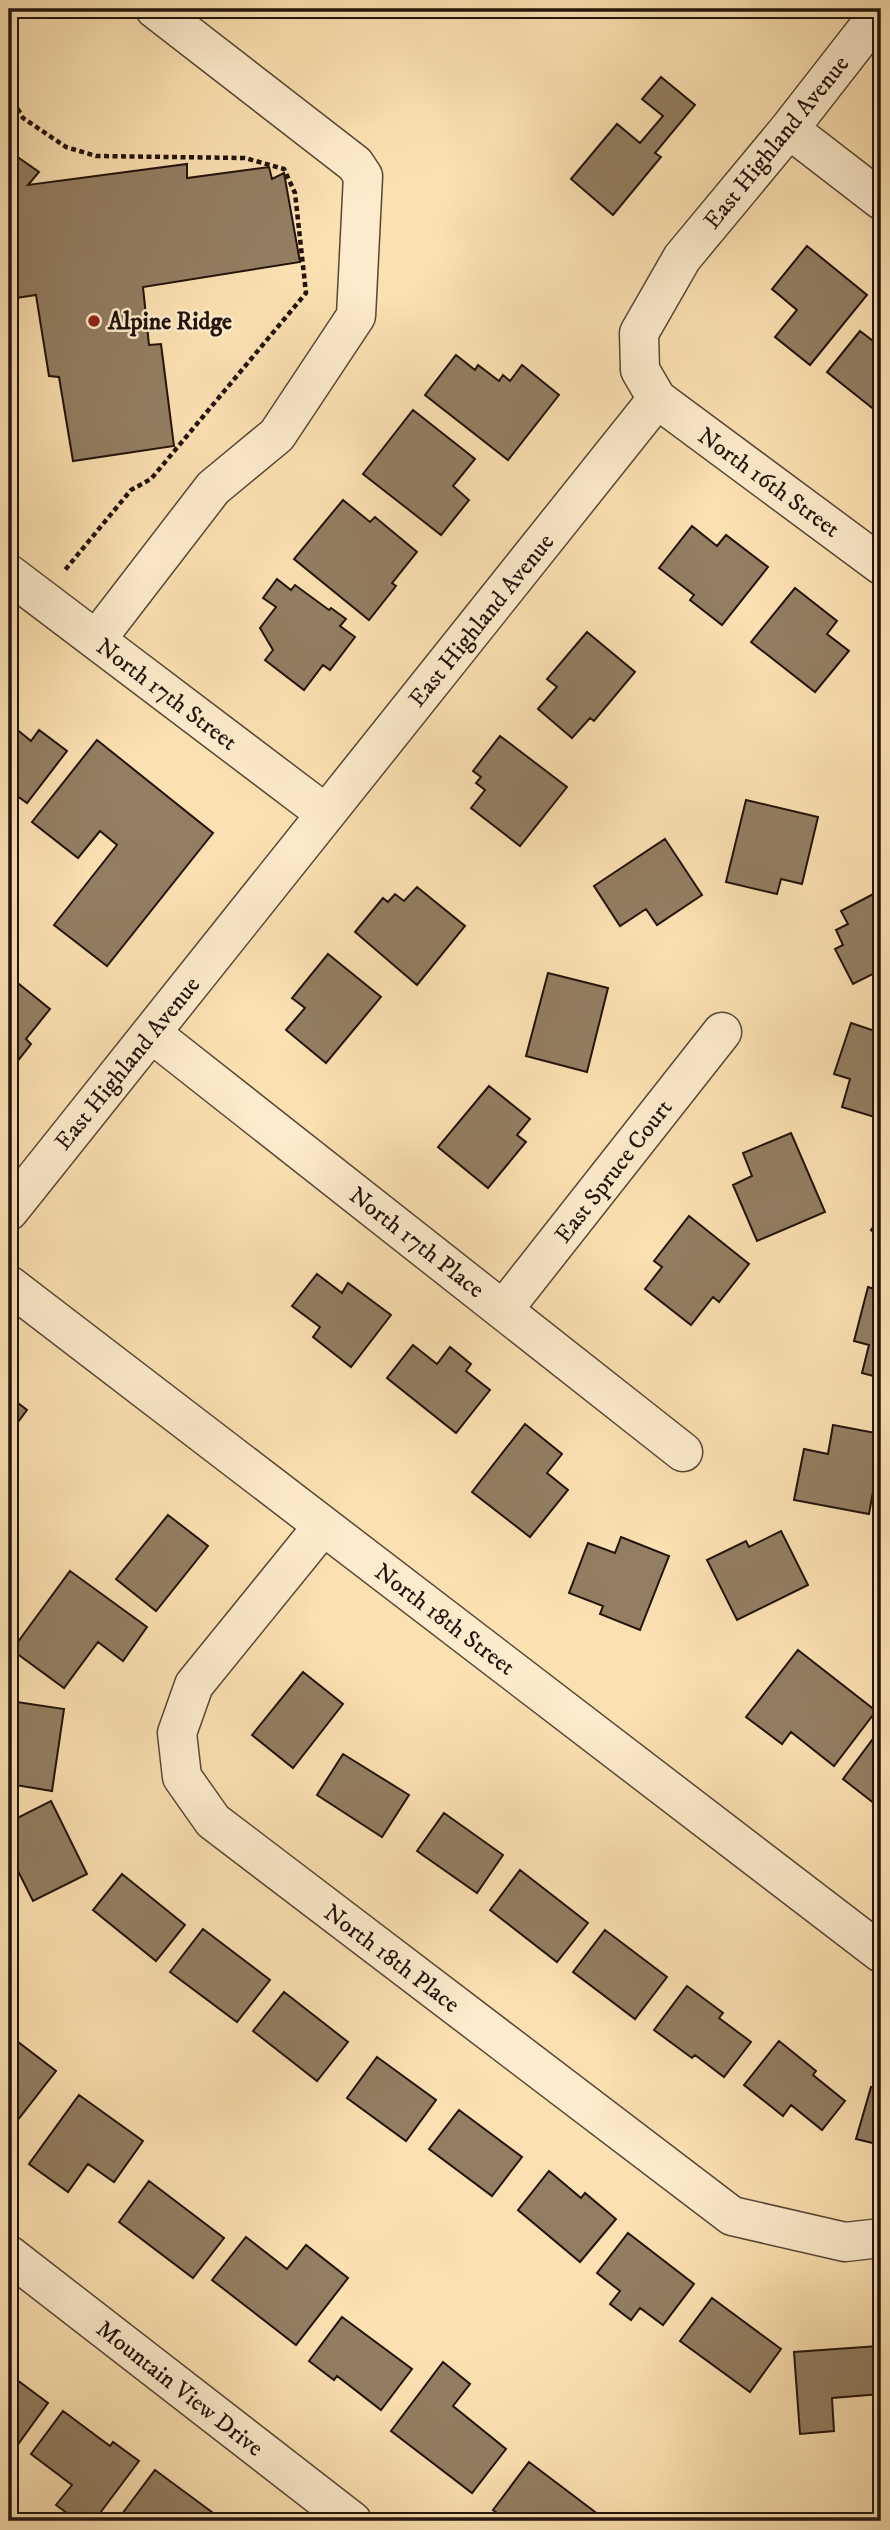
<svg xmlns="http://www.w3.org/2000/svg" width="890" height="2530" viewBox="0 0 890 2530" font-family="'IM FELL DW Pica',serif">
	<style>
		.building { fill: #937e62; stroke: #22130c; stroke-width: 2 }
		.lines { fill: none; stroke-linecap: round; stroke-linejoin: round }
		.minor-casing { stroke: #584635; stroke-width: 41 }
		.path { stroke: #22130c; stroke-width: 4.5; stroke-dasharray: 5 3.5; stroke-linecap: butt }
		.minor { stroke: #fcebcc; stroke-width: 38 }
		.poi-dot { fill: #8f2418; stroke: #fcebcc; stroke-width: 2.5 }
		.labels { text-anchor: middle; stroke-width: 5; stroke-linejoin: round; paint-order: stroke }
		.street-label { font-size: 24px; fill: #22130c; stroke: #fcebcc }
		.poi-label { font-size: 24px; font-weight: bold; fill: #22130c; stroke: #fcebcc; text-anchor: start }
	</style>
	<rect width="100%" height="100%" fill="#fbe0b1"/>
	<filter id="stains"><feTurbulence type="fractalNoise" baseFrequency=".00286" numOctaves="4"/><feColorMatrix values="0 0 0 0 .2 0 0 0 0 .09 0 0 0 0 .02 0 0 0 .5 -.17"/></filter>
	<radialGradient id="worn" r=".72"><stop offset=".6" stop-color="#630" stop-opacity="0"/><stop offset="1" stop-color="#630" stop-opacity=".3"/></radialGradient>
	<path class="building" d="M773,9H791L784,18Z
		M661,77L695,105L655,153L661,157L613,215L571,179L617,124L640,143L663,116L642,99Z
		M9,151L39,172L28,185L187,164V178L269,167L272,179L284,173L300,262L143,287L149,345L161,344L174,446L73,461L59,377L49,376L36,295L9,299Z
		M807,246L867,295L810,365L775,337L797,310L772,289Z
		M860,331L881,347V415L827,372Z
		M456,355L475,370L478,365L499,381L503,375L510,381L522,365L559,395L508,460L425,395Z
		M413,410L475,459L453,486L469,500L441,535L363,474Z
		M343,500L370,522L375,517L417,552L392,583L396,586L369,620L294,559Z
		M692,526L717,546L726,535L768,567L722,625L690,600L694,595L659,568Z
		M277,579L291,590L295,585L329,610L331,608L346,619L340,626L355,637L330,670L323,665L304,690L265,660L273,650L260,628L276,607L263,598Z
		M795,588L837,621L827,634L849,651L815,692L751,642Z
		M587,632L635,672L594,721L590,718L572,738L538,709L557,687L547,679Z
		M9,723L31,741L39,730L67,751L27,803L9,790Z
		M500,736L567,787L520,846L471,808L485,790L476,783L481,777L473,771Z
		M97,740L213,833L107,966L54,925L117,845L100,831L78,858L32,822Z
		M746,800L818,817L802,884L781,879L777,894L726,882Z
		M665,839L702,895L657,925L646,909L620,926L594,886Z
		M417,887L465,926L417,985L355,932L383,898L388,902L395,894L404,901Z
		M881,890V970L853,984L835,949L843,945L836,930L848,924L841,911Z
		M328,954L381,997L326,1063L286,1030L305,1008L292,998Z
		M548,973L608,988L587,1072L526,1056Z
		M9,976L50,1009L26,1039L31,1044L9,1072Z
		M851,1023L881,1033V1119L842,1107L850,1079L834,1074Z
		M489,1086L530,1119L517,1135L526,1142L488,1188L438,1147Z
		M791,1133L825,1212L757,1241L733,1185L752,1176L743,1153Z
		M689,1216L749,1264L719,1302L713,1297L691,1325L645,1289L662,1267L654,1261Z
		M881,1217V1238L871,1230Z
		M317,1274L342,1293L348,1283L391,1315L351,1367L313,1337L320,1327L292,1306Z
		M868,1287L881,1291V1378L862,1373L869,1345L854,1341Z
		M413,1345L437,1364L450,1347L471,1364L466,1371L490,1390L456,1433L387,1378Z
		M9,1396L27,1410L9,1434Z
		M525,1424L562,1454L547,1473L568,1490L530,1537L472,1492Z
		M833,1425L881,1434V1447L869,1514L794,1500L804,1449L828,1454Z
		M168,1515L208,1546L156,1611L116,1579Z
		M781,1531L808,1585L737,1620L707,1560L746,1541L749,1547Z
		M621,1537L669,1556L640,1630L600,1614L603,1606L569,1593L588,1543L615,1553Z
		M70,1571L147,1627L123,1661L98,1642L64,1688L12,1650Z
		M798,1650L876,1711L834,1766L791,1732L782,1744L746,1717Z
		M303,1672L343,1704L293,1768L252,1735Z
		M10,1701L64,1709L52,1791L9,1784Z
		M881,1728V1812L873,1806L875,1804L843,1779Z
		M343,1754L409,1795L382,1837L317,1795Z
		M51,1801L87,1874L33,1901L9,1853V1822Z
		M444,1813L503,1855L477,1893L417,1851Z
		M520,1870L588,1923L557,1962L490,1910Z
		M122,1874L185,1925L156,1961L93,1910Z
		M203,1929L270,1980L237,2022L170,1972Z
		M605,1930L667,1977L635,2019L573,1972Z
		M687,1986L723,2013L719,2018L751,2042L724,2077L695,2055L692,2058L654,2030Z
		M284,1992L348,2042L317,2081L253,2031Z
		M9,2035L56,2071L10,2130L9,2129Z
		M779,2041L816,2071L813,2075L845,2101L822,2130L791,2105L783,2116L744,2085Z
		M377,2057L436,2100L406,2141L347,2098Z
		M871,2087L881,2090V2145L856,2139Z
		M79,2095L143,2141L114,2182L88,2164L68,2192L29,2164Z
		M459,2110L522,2157L492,2196L429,2149Z
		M549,2171L581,2198L585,2193L616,2219L580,2262L518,2210Z
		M149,2181L224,2238L193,2278L119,2222Z
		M628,2233L694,2284L663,2325L640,2308L631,2320L610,2304L620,2291L597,2273Z
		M246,2237L287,2269L306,2245L348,2278L296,2345L212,2280Z
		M712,2298L781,2349L750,2392L680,2341Z
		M342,2317L412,2369L381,2410L337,2376L334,2380L309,2361Z
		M878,2346L881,2394L832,2398L834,2431L800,2434L794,2352Z
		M443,2362L470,2384L453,2406L506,2449L472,2493L391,2431Z
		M9,2374L48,2403L16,2447L9,2442Z
		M63,2411L110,2446L113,2442L139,2461L94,2521H78L56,2505L72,2485L31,2454Z
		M529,2462L603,2518L601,2521H508L493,2510Z
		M155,2470L224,2521H131L122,2514Z"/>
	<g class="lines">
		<g class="minor-casing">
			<path id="minor" d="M881,11L789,129L682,258L639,333L640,370L657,399L881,565
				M789,129L881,200
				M9,574L326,814
				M96,640L213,488L277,435L356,316L363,176L355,164L155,9
				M151,1033L683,1452
				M9,1211L657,399
				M9,1285L881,1953
				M503,1310L722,1032
				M323,1526L194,1685L177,1733L182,1777L213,1821L732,2216L845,2242L881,2238
				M9,2255L352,2521"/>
		</g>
		<path class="path" d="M9,94L23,118L66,147L96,156L245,158L284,169L295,193L306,293L151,479L131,490L65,570"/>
		<use href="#minor" class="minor"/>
	</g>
	<circle class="poi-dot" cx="94" cy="321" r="7"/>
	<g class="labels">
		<g class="street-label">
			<text transform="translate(776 142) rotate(-51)" y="8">East Highland Avenue</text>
			<text transform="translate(769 482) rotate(36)" y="8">North 16th Street</text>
			<text transform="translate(481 620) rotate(-51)" y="8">East Highland Avenue</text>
			<text transform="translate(167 694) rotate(37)" y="8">North 17th Street</text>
			<text transform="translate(127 1063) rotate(-51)" y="8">East Highland Avenue</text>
			<text transform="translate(613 1171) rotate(-52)" y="8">East Spruce Court</text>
			<text transform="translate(417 1242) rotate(38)" y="8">North 17th Place</text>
			<text transform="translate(445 1619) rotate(37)" y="8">North 18th Street</text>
			<text transform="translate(392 1958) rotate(37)" y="8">North 18th Place</text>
			<text transform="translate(180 2388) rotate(38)" y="8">Mountain View Drive</text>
		</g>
		<g class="poi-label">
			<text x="108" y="329">Alpine Ridge</text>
		</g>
	</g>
	<rect width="890" height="2530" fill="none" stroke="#fbe0b1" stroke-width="35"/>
	<rect x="10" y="10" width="869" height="2509" fill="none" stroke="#22130c" stroke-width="3.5"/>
	<rect x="18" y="18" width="855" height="2495" fill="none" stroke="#22130c" stroke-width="2"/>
	<rect width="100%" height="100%" filter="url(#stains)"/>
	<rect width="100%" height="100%" fill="url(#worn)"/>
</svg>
